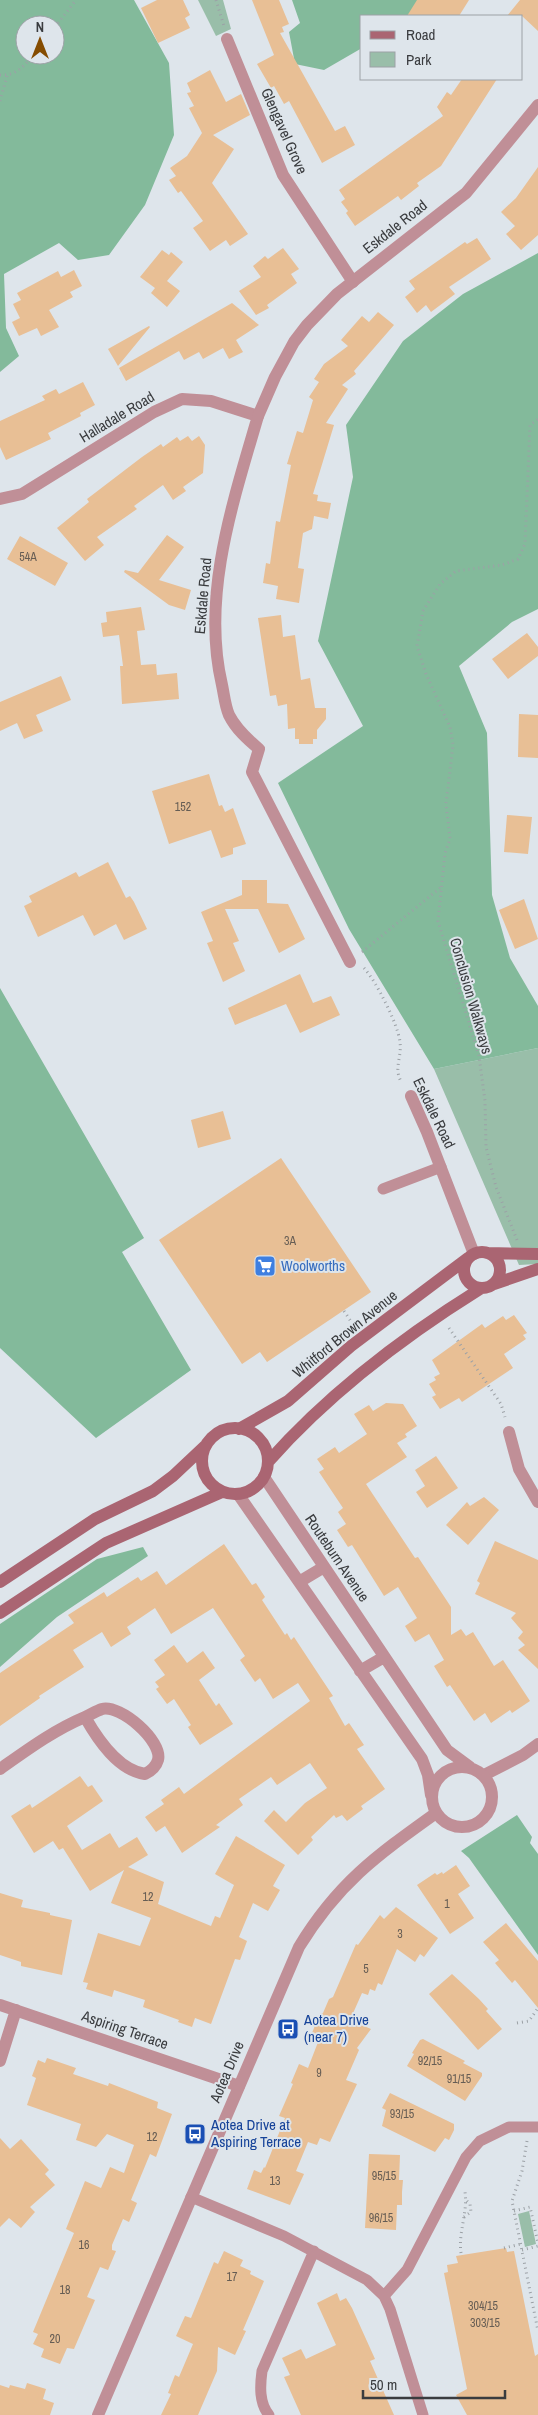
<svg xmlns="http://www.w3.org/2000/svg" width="538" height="2415" viewBox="0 0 538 2415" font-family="'Archivo Narrow',sans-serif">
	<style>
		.green { fill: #99bea9 }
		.forest { fill: #83ba9b; fill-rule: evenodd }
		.building { fill: #e8bf95 }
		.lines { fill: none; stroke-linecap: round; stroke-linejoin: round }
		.path { stroke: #9ca1a6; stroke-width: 3; stroke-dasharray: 1 4; stroke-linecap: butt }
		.service { stroke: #c08f97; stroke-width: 11 }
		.minor { stroke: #c08f97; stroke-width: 12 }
		.tertiary { stroke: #c08f97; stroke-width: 12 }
		.secondary { stroke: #aa6572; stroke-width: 12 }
		.labels { text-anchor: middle; stroke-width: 4; stroke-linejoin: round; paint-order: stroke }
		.number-label { font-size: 12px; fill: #665d54 }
		.street-label { font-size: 15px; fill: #3a3c3f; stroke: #dee5eb }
		.shop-label { font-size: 15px; fill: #366cbe; stroke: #dee5eb; text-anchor: start }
		.transit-label { font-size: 15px; fill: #164399; stroke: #dee5eb; text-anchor: start }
	</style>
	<rect width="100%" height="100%" fill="#dee5eb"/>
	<path class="green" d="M198,0H223L231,29L216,36Z
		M538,1048V1264L519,1265L434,1069Z
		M529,2211L536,2244L525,2247L518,2214Z"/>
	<path class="forest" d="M0,0H134L169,63L174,135L145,205L109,255L78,260L59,243L4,274L6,328L19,356L0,372ZM25,25H55V55H25Z
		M292,0H419L409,16H362V48L324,70L295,64L289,32L300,23Z
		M538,253V609L512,622L459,666L487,733L492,895L510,958L538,1006V1048L434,1069L349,929L278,783L363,726L318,641L353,477L346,425L403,341L463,294Z
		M0,988L144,1238L122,1252L191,1370L96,1438L0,1348Z
		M143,1547L148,1556L57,1617L0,1667V1624L97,1559Z
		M517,1815L532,1837L530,1843L538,1854V1955L469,1858L461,1851Z"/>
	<path class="building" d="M157,0H183L190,15L185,18L190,28L158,43L141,8Z
		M252,0H279L289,24L282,27L284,32L280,33L335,131L345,126L355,145L322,163L289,101L284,104L274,86L271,88L257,64L274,55Z
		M417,0H469L459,16H407Z
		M520,0H538V31L522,16H507Z
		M210,70L226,102L241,94L250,115L213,135L234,149L212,183L248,234L230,246L226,240L210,251L193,228L203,221L181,191L178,193L169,180L176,176L170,168L187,156L202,133L189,108L194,106L187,93L191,92L187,83Z
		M462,79H497L441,166L417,183L419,186L401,200L398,196L355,226L346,213L348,211L341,202L345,199L339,190L443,116L437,107L447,92L451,95Z
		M538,167V235L521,250L506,234L515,226L501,212L516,198Z
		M477,238L491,259L449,287L455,294L431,312L426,305L417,313L405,297L415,289L409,281L465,242L467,244Z
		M283,248L299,269L291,274L297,283L267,305L269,308L256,315L239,291L261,277L253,266L265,256L268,259Z
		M162,250L169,255L171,252L183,262L167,281L180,291L167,307L151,293L155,288L140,277Z
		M74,270L82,286L70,292L73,297L49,310L59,327L41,336L37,328L19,336L12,322L20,318L13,304L21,300L17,293L58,271L61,277Z
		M232,303L259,325L236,340L243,352L229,359L223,348L203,359L199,352L184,360L179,351L126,381L119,368Z
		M378,312L394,325L354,371L356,374L342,385L348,389L326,423L334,425L313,494L318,495L317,501L331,503L328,519L314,516L312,529L303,533L298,568L304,569L299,603L276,599L278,586L263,583L266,563L270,564L276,521L280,522L291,465L287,464L297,431L303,433L313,400L309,397L319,382L314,379L324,364L348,346L341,340L362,316L369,322Z
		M149,326L150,327L118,366L108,349Z
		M83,382L95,405L80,413L81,416L48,433L51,439L6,460L0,447V421L45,400L42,396L56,389L59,394Z
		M188,436L192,441L199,436L205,445L203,473L183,487L186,491L173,500L163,485L134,506L137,509L97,537L104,545L85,561L57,528L89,502L87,499L142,457L161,444L163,447L177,437L180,441Z
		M167,535L184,547L159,580L191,590L185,610L169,605L124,572L125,570L138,573Z
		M20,536L68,563L55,586L7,559Z
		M141,607L145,630L137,631L141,665L156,664L157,675L177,673L179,699L122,704L120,666H123L119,635L103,637L101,623L107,622L106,612Z
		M281,615L283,637L295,635L301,680L310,678L315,708H326V719L317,730V739H313V744H299V739H295V728L288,729L287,704L278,706L276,695L270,696L258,618Z
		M527,633L538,647V656L508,679L492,659Z
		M61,676L71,700L36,715L43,731L24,739L17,723L0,731V702Z
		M519,714L538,715V758L518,757Z
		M209,774L219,806L222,805L225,812L233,808L246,844L233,848V854L221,858L211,830L169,844L152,791Z
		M507,815L532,817L528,854L504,852Z
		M108,862L126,898L130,896L134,902L147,929L124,940L116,924L94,936L83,915L38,937L24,906L32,902L29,896L76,872L79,877Z
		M242,880H267V903L288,904L305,939L279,953L258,909H225L239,941L233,943L245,971L223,982L207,943L213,941L201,912L242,895Z
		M524,899L538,939L515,949L499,910Z
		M300,974L313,1003L331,996L340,1015L300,1033L286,1004L235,1025L228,1008Z
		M223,1111L231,1139L198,1148L191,1120Z
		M281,1158L371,1292L267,1362L260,1352L242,1364L159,1240Z
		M514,1315L527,1333L523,1335L526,1339L504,1354L513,1368L462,1402L459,1398L440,1409L432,1397L436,1395L429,1384L436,1380L434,1377L440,1374L432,1360L482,1324L485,1328L503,1316L506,1320Z
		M386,1403L403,1404L417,1426L405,1434L407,1437L397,1443L407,1457L366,1484L415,1558L418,1557L451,1607V1635L461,1629L466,1636L473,1632L494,1666L503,1660L530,1701L512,1713L510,1710L491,1723L485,1713L474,1721L450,1685L447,1687L434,1666L444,1660L429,1634L415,1642L405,1626L417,1618L398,1587L384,1596L352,1545L348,1547L337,1530L346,1524L338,1512L343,1508L319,1472L324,1469L317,1459L335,1447L339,1453L367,1434L354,1414L369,1405L373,1411Z
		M436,1456L458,1488L427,1508L416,1492L425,1486L415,1470Z
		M484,1497L499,1510L468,1545L446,1525L467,1502L470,1506Z
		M495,1541L538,1560V1669L518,1650L525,1645L518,1638L523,1632L511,1618L516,1613L475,1594L480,1583L477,1581Z
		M224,1544L252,1585L256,1583L265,1597L262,1600L285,1635L287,1633L291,1640L294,1637L321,1678L333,1696L329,1698L345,1726L349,1723L364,1745L357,1749L385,1789L361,1806L363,1809L347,1821L342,1815L336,1818L334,1815L311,1837L313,1840L298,1855L264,1821L274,1810L286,1822L305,1803L327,1788L310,1763L277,1785L271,1777L239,1799L243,1805L216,1825L220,1827L182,1853L165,1826L156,1832L145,1817L164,1804L161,1800L179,1787L184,1794L310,1701L298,1683L273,1699L260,1678L255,1682L240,1660L245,1656L213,1608L171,1634L155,1608L127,1627L131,1634L111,1647L102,1632L73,1650L84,1667L39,1696L40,1698L0,1726V1673L74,1623L68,1615L104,1592L107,1597L138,1577L141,1581L157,1571L166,1585Z
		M174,1645L187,1663L203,1651L215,1668L199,1680L216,1706L219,1703L233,1724L200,1745L188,1727L191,1725L174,1699L167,1704L156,1689L159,1687L155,1682L165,1675L154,1660Z
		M80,1776L88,1787L92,1785L103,1801L67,1826L82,1850L110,1833L119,1848L137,1837L148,1855L128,1867L164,1882L158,1904L211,1926L215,1916L220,1918L234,1885L215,1874L236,1836L285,1865L273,1886L280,1890L268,1911L253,1903L239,1937L247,1941L240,1960L235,1959L211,2024L195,2018L192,2027L178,2022L179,2020L143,2007L145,2000L114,1990L112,1997L86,1989L88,1983L83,1982L98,1933L140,1946L151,1918L111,1903L124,1870L90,1891L63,1848L59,1850L53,1841L34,1853L11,1816L30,1804L32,1808Z
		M456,1865L470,1886L458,1894L474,1918L450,1934L417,1885L435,1873L437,1875L442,1872L443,1874Z
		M0,1893L23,1900L21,1907L50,1913V1915L72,1920L62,1975L21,1966V1962L0,1955Z
		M396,1907L438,1938L424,1957L420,1954L415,1962L397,1949L382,1985L378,1983L375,1991L370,1989L368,1995L362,1993L350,2020L371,2029L357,2048L359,2050L346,2080L357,2084L330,2142L320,2138L317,2145L308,2142L296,2171L304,2174L290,2205L247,2189L254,2170L261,2173L264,2167L265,2168L285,2118L279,2116L293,2084L291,2083L299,2064L308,2068L320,2037L312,2033L320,2013H323L329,1999L333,1997L356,1944L358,1945L380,1915L384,1919Z
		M506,1923L538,1961V2008L515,1980L512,1983L495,1963L499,1960L483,1942Z
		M452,1974L479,1999L488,2009L486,2011L502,2029L478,2050L429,1994Z
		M423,2039L465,2061L463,2063L482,2073V2076L465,2101L407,2066L414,2054L412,2053L420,2040Z
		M47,2058L76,2068L73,2074L108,2086L109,2083L158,2102L157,2108L172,2114L156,2157L150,2154L131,2200L137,2203L129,2222L123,2219L112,2245V2250L116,2251L108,2270L100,2267L87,2297L95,2300L74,2349L67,2348L60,2364L41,2357L44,2349L33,2344L38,2334L33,2332L74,2233L66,2229L85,2181L101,2188L110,2167L124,2173L134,2145L107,2134L96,2147L76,2140L81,2124L27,2105L36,2078L32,2076L38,2060L45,2063Z
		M390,2093L454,2124V2130L449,2140L445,2138L435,2152L382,2126L386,2110L382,2108Z
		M0,2138L10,2149L21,2139L49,2170L45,2174L55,2185L30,2207L35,2212L21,2228L9,2218L0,2227Z
		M369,2154L400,2155L399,2180H403L402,2192V2205H397L396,2230L365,2228Z
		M506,2248L507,2252L514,2251L535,2356L538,2354V2415H467L456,2395L467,2389L444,2273L448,2272L447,2265L458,2263L456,2256Z
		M224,2251L243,2260L240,2266L251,2271L250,2274L264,2281L243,2330L246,2331L235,2355L218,2347L217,2371L198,2415H161L171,2394L168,2393L175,2375L179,2377L193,2344L176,2336L185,2316L191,2318L214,2262L218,2264Z
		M337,2293L340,2301L346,2298L352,2308L375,2359L370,2361L394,2415H301L284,2377L290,2375L282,2358L301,2349L306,2359L336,2345L317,2303Z
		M27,2383L46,2389L43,2399L54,2403L50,2415H0V2385L9,2388L10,2385L25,2389Z"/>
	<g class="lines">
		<path class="path" d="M216,0L224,26
			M55,27L76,0
			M0,75C16,76 24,66 33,55
			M0,101L7,76
			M362,952L440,888
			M364,968C376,981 398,1024 400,1042C402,1058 393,1069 402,1083
			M517,1240L496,1187L486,1147L485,1101L479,1056L438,921L445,853L450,839L446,804L453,745L450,727L426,674L417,646L423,611L440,584L456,571L502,565L518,559L525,544L530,425L538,419
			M344,1311L354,1326
			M449,1328L501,1404L505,1417
			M517,2023L529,2021L538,2008
			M527,2141L522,2171L512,2201L538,2331
			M514,2211L530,2207L538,2243
			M464,2217L471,2212L470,2204L467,2201
			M504,2248L521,2244
			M522,2250L538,2246
			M461,2253C458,2232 468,2213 465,2192"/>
		<path class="service" d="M383,1189L441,1167
			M191,2197L284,2236L367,2280L384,2296L390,2309L423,2415
			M384,2296L407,2270L466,2157L480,2141L509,2127H538
			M269,2415C259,2403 260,2386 262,2371L314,2251"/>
		<path class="minor" d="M227,39L283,175L353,282
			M0,499L22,494L154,412L182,399L211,401L258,416C233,502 201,596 222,685C224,694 225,706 229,715C236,729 247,739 259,749L252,772L350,962
			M411,1096L427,1132L474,1254
			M509,1432L519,1469L538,1502
			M0,1769C27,1750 54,1730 85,1717C90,1715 96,1711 102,1709C120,1704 163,1741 158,1760C156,1767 151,1771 145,1774C118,1770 98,1740 85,1717
			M484,1775L523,1755L538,1744
			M0,2005L239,2086
			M0,2061L16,2010"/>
		<path class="tertiary" d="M258,416L275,377L294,342L307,325L337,294L466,193L538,105
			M264,1477L447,1750L470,1767
			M238,1494L422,1759L428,1775L431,1795
			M299,1582L324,1567
			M360,1671L384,1657
			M432 1797a30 30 0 1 1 60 0a30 30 0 1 1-60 0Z
			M98,2415L299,1947C338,1883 376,1856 436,1813"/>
		<path class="secondary" d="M464 1270a18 18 0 1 1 36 0a18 18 0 1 1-36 0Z
			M487,1253L538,1254
			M494,1284L538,1269
			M202 1461a33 33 0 1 1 66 0a33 33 0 1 1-66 0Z
			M239,1429L288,1401L351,1346L468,1258
			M268,1462C329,1393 403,1337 480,1289
			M0,1582L95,1519L153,1491L173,1476L206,1445
			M0,1613L106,1543L222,1492"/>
	</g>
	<defs>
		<g id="supermarket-square" transform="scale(1.125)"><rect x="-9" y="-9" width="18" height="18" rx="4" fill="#3f7fe0" stroke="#dee5eb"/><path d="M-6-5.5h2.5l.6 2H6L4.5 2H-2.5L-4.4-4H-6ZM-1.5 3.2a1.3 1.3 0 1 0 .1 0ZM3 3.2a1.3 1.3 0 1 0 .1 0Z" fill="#fff"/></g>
		<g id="bus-square" transform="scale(1.125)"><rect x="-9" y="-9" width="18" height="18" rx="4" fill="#1a4fb4" stroke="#dee5eb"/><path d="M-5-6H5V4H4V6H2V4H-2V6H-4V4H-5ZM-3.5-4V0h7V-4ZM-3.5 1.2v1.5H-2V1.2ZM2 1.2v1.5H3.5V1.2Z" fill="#fff"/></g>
	</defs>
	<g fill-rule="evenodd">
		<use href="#supermarket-square" x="265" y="1266"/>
		<use href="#bus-square" x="288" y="2029"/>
		<use href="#bus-square" x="195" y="2134"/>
	</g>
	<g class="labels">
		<g class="number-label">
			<text x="28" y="561">54A</text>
			<text x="183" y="811">152</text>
			<text x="290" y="1245">3A</text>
			<text x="148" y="1901">12</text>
			<text x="447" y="1908">1</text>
			<text x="400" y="1938">3</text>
			<text x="366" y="1973">5</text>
			<text x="430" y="2065">92/15</text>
			<text x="319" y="2077">9</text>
			<text x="459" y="2083">91/15</text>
			<text x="402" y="2118">93/15</text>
			<text x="152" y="2141">12</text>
			<text x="384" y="2180">95/15</text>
			<text x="275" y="2185">13</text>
			<text x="381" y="2222">96/15</text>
			<text x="84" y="2249">16</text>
			<text x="232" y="2281">17</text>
			<text x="65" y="2294">18</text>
			<text x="483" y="2310">304/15</text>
			<text x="485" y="2327">303/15</text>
			<text x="55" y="2343">20</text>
		</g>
		<g class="street-label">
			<text transform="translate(284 131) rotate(66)" y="5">Glengavel Grove</text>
			<text transform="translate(395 227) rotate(-38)" y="5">Eskdale Road</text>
			<text transform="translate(117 417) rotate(-31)" y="5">Halladale Road</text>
			<text transform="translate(203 596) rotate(-85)" y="5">Eskdale Road</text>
			<text transform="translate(471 996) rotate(74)" y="5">Conclusion Walkways</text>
			<text transform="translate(434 1113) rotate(64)" y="5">Eskdale Road</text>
			<text transform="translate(345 1334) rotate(-39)" y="5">Whitford Brown Avenue</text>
			<text transform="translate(337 1558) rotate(56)" y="5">Routeburn Avenue</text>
			<text transform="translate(125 2030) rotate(19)" y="5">Aspiring Terrace</text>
			<text transform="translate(227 2072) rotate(-67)" y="5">Aotea Drive</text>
		</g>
		<g class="shop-label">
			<text x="281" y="1271">Woolworths</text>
		</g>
		<g class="transit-label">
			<text x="304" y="2025">Aotea Drive<tspan x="304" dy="17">(near 7)</tspan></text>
			<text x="211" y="2130">Aotea Drive at<tspan x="211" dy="17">Aspiring Terrace</tspan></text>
		</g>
	</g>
	<rect x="360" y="15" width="162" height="65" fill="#dee5eb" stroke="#9ca1a6"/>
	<rect x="370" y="31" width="25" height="8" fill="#aa6572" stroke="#9ca1a6"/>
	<text x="406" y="40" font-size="15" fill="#3a3c3f">Road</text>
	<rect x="370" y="52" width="25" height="15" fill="#99bea9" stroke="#9ca1a6"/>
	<text x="406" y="65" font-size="15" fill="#3a3c3f">Park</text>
	<g transform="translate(40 40)"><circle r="24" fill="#dee5eb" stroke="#9ca1a6"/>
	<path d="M0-4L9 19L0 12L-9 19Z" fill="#854c00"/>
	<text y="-8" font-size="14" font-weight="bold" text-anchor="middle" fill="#3a3c3f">N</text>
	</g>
	<path d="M363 2390v8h142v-8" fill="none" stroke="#3a3c3f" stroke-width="2.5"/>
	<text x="370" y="2390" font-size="15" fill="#3a3c3f" stroke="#dee5eb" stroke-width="4" paint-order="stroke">50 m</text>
</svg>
